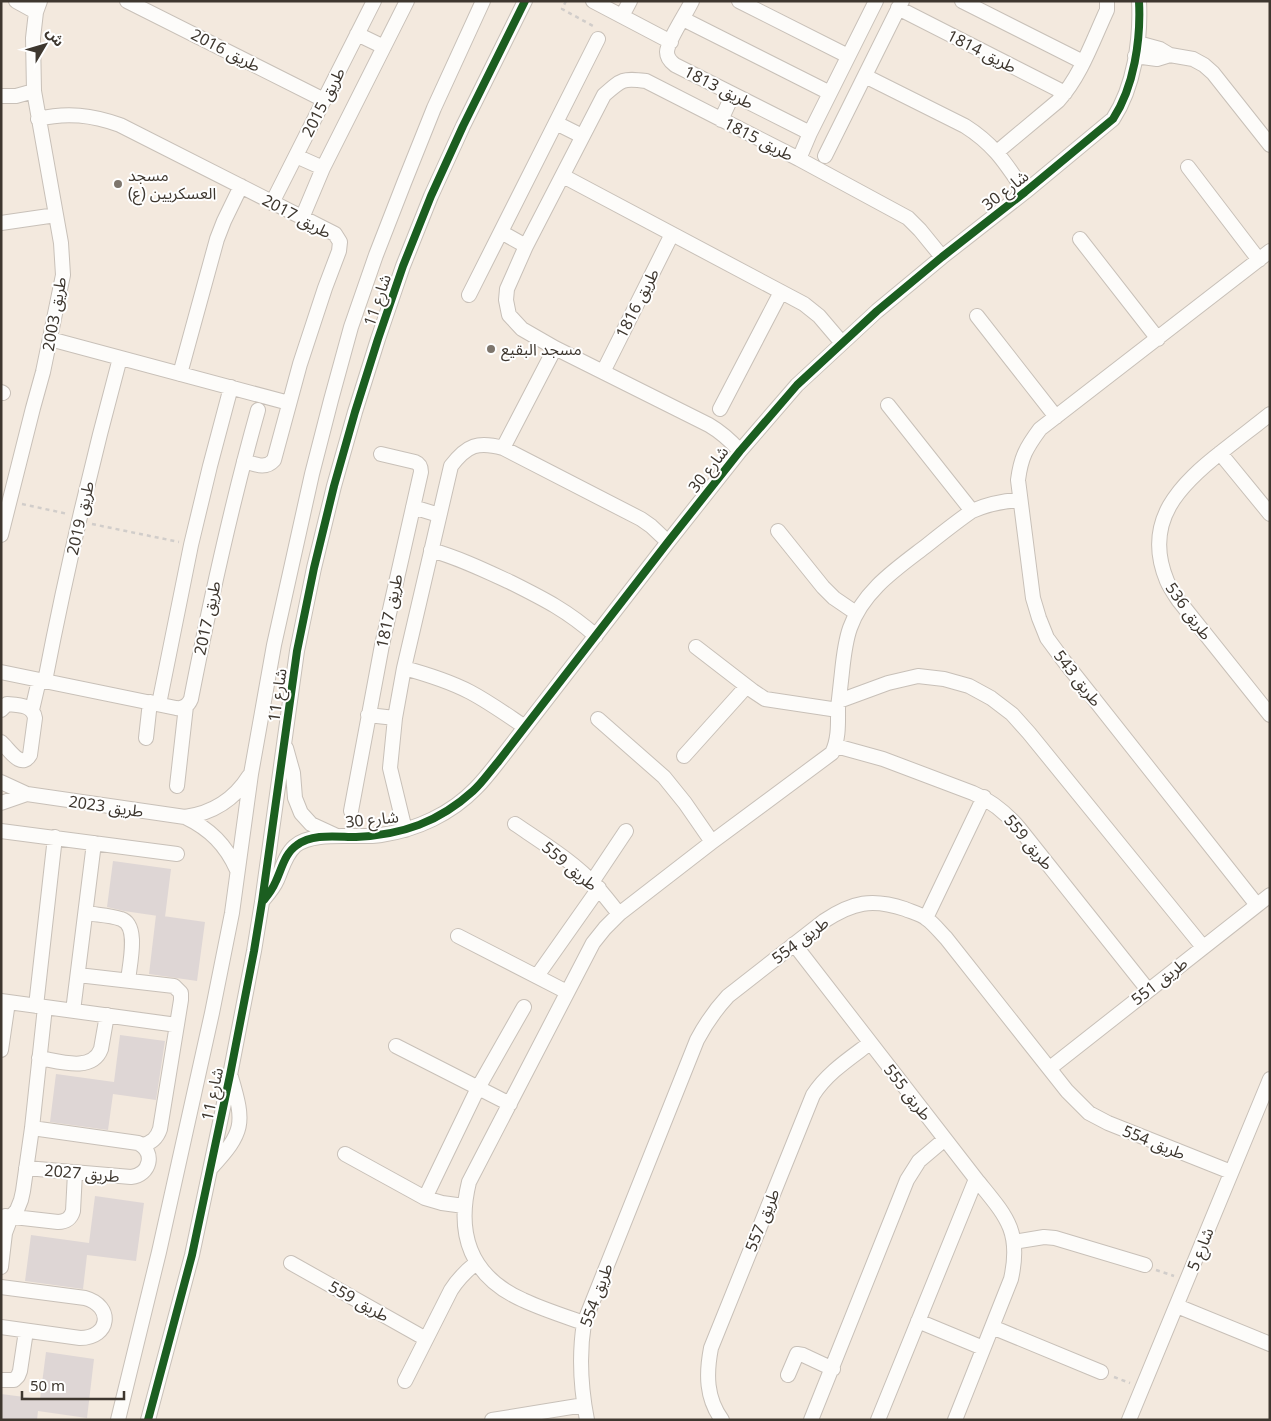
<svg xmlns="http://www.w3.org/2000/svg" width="1271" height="1421" viewBox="0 0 1271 1421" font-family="'Noto Sans','Noto Sans Arabic',sans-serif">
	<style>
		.building { fill: #ded6d5 }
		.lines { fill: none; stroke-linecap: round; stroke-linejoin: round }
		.minor-casing { stroke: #c8c0b8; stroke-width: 16 }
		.path { stroke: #d1cdca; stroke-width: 2.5; stroke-dasharray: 4 4; stroke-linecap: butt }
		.minor { stroke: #fdfcfa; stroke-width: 14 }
		.cycleway-casing { stroke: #fff; stroke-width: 11 }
		.cycleway { stroke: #1b5e20; stroke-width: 8 }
		.poi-dot { fill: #7d756c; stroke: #fff; stroke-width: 2 }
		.labels { text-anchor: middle; stroke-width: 4; stroke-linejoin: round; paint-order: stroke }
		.street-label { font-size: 16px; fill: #3e372f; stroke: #fff }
		.poi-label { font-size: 16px; fill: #3e372f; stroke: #fff; text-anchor: start }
	</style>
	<rect width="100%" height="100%" fill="#f3e9de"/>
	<path class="building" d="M113,861L171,869L165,917L124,911L107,907Z
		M156,915L205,922L197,981L149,974Z
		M120,1035L165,1041L156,1100L113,1094L108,1130L50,1122L56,1074L114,1082Z
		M95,1196L144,1203L136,1261L87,1255L83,1289L25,1281L31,1235L89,1243Z
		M46,1352L94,1359L87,1418L38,1411L37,1420H1V1394L40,1399Z"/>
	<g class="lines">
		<g class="minor-casing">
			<path id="minor" d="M16,1L36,12
				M127,1L324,100
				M593,1L671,42
				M692,1C687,12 667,42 667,52C667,58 671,62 675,65L810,133
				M739,1L848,56
				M962,1L1083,62
				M898,8L1065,93
				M622,16L630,1
				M683,19L830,93
				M357,34L384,47
				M1138,43L1160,49L1170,55L1193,59L1204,65L1213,73L1270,145
				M1135,56L1157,59L1170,55
				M865,76L965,126C995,145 1006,164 1025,192
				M1,96H16L34,91
				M38,119C67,112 92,115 120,125L335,234L340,242L339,251L325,288L300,364L274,460C265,470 255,464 244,461
				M721,120L733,94
				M556,123L582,136
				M997,152L1058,101C1081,76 1093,40 1107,10V1
				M296,156L323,168
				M825,156L902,1
				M799,159L810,133L876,1
				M1188,167L1259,260
				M563,176L804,304L819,316L842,343
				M272,203L374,1
				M302,218L323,168L407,1
				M1,223L56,215
				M501,232L526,246
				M1080,239L1158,339
				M469,295L598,39
				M977,316L1056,417
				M50,339L289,403
				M603,372L672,234
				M180,374L217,239L224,221L241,186
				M1,392L3,393
				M888,405L972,511
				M720,409L781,292
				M1270,414C1255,426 1239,438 1224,450C1180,484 1142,521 1167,581C1170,588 1175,595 1179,601L1270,715
				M503,448L555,348
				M740,451C730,440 721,432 709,425L555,348L522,329L509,315L506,300L507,289L526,246L604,95C622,79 623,78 646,81L799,159L908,218L920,230L942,257
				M1220,453L1270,514
				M413,507L439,515
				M778,531L823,587L834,598L856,613
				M1,535L33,408L43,372L63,275L61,243L34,91L33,38L36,12L40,1
				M431,550C459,558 484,570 510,582C544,599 568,611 596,636
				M696,647L753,691L765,699L838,710
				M404,668C426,674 449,681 470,692C489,702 507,715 525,727
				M1,672L176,708C183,709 188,706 191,699C210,602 231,506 258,410
				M45,681C66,572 91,465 120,358
				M839,701L888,683L918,676L944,679L969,686L991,698L1012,714L1029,733L1203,947
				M159,704L191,545L210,466L231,387
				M1,710L7,704C19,705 33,705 35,718L30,755C21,770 9,749 1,742
				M32,710L39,680
				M368,715L395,718
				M598,719L664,777L685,803L712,842
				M146,738L150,702
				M836,746L883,759L973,793C992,801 1006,813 1019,828L1148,990
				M286,748L293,773L295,798L301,813L311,824L337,836
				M684,756L746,687
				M1,782L27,794L185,817C210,829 226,845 237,870
				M177,786L186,706
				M1,803L27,794
				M351,811L382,645L421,472C421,467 420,464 415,462L381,454
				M185,817C213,813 234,800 249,776
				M515,824C543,843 574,862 597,887C605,896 612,905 619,914
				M405,830L390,768L395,718L404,668L451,466C467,445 478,441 503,448L641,519L651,526L668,542
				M1,831L177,854
				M592,882L626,831
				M264,899C269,893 274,887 277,880C282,869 285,855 295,846C314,830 357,839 381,835C416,830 451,814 476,788C484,780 491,771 498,762L668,542L740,451L797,385L877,311L942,257L1025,192L1113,119C1134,87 1141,40 1139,1
				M1257,905L1064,661L1047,638L1039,618L1033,598L1018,480C1021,457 1026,448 1040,429L1270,251
				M86,913C97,915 110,915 121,919C140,925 129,966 128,981
				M926,918L984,797
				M458,936L567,992
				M794,944L976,1179C1005,1215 1022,1230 1011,1279L955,1420
				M78,975L174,986L181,993V1000L160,1129C157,1138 152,1143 142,1145
				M537,976L599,888
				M1,1001L177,1025
				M36,1006L55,837
				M73,1011L94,843
				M396,1046L510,1104
				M1,1050L8,1002
				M39,1058C58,1061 92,1073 101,1049L107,1015
				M1050,1068L1270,895
				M345,1154L425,1198L442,1203L464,1206
				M26,1168L131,1177C150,1175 156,1152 138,1143L32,1128
				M211,1168C244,1132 245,1124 231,1077
				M425,1198L478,1088L524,1007
				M5,1216L58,1222C66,1222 71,1218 73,1211L75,1173
				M1014,1242L1044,1237L1055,1238L1145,1265
				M291,1263L426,1339
				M1,1267L5,1233L11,1217L17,1210L21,1200L23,1191L32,1128L45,1007
				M1,1287L85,1298C114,1306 110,1338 80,1338L1,1327
				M1177,1306L1270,1344
				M918,1321L983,1348
				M584,1323C564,1316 542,1309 523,1300C471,1277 456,1235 469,1182L593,943L605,928L619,914L712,842L832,753C839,739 838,723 838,708C839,699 840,690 841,681C843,664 844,645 850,628C863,591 896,569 926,546C941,534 956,522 972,511C988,504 1002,501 1020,500
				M992,1327L1101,1372
				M788,1375L797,1354L803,1355L833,1369
				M1,1380H14L18,1376L20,1371L26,1331
				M405,1381L451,1290C458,1279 466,1271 476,1263
				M118,1420L159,1252L212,1013L232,913L251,774L274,645L312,474L331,400L351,327L376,255L404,183L434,108L483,1
				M148,1420L192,1255L230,1075L254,951L262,902L297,651L314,568L334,486L355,412L378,339L403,266L431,196L463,126L525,1
				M492,1420L584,1405
				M587,1420C581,1389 579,1354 584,1323L697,1040C706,1023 715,1010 728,996L824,921C853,902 872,898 905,909C912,912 921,914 927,919C934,924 940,932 946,938L1067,1091L1089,1113L1108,1123L1231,1172
				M722,1420C706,1398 706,1374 711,1348L813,1095C827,1073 849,1059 870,1043
				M811,1420L907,1180L919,1161L945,1139
				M878,1420L976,1179
				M1129,1420L1270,1079"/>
		</g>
		<path class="path" d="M566,1L562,9L595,27
			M22,504L68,514
			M92,524L179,542
			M1156,1270L1174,1276
			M1114,1377L1130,1383"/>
		<use href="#minor" class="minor"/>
		<g class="cycleway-casing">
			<path id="cycleway" d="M264,900C269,894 273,888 276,881C282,868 285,853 297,845C313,833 337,837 356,837C402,835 439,822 473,791C483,782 490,771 498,762L668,542L740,451L797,385L877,311L942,257L1025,192L1113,119C1134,87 1141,40 1139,1
				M148,1420L192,1255L230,1075L254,951L262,902L297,651L314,568L334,486L355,412L378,339L403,266L431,196L463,126L525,1"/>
		</g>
		<use href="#cycleway" class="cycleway"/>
	</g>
	<g class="poi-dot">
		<circle cx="118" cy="184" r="5"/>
		<circle cx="491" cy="349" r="5"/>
	</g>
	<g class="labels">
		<g class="street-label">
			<text transform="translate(226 50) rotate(27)" y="6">طريق 2016</text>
			<text transform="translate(982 51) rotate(27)" y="6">طريق 1814</text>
			<text transform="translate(719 87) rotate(27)" y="6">طريق 1813</text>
			<text transform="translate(323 102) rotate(-63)" y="6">طريق 2015</text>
			<text transform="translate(759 139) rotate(27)" y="6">طريق 1815</text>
			<text transform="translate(1005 190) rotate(-38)" y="6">شارع 30</text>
			<text transform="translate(297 216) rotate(28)" y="6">طريق 2017</text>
			<text transform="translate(377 300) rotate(-71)" y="6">شارع 11</text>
			<text transform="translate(637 303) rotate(-63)" y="6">طريق 1816</text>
			<text transform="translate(54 314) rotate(-80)" y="6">طريق 2003</text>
			<text transform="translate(708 469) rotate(-52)" y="6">شارع 30</text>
			<text transform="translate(80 518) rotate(-77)" y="6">طريق 2019</text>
			<text transform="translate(389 611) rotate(-78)" y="6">طريق 1817</text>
			<text transform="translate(1189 611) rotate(54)" y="6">طريق 536</text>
			<text transform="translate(207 618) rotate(-78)" y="6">طريق 2017</text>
			<text transform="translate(1078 678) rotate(52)" y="6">طريق 543</text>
			<text transform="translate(277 695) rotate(-82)" y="6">شارع 11</text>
			<text transform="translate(106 806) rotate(8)" y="6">طريق 2023</text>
			<text transform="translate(372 819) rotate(-6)" y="6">شارع 30</text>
			<text transform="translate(1029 842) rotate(50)" y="6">طريق 559</text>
			<text transform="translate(570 866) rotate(40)" y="6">طريق 559</text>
			<text transform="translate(800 940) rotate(-37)" y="6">طريق 554</text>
			<text transform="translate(1159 981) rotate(-38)" y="6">طريق 551</text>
			<text transform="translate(908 1092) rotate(52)" y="6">طريق 555</text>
			<text transform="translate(212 1094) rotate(-78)" y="6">شارع 11</text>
			<text transform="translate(1154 1142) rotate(22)" y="6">طريق 554</text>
			<text transform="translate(82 1173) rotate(5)" y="6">طريق 2027</text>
			<text transform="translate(762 1220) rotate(-68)" y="6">طريق 557</text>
			<text transform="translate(1200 1249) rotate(-68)" y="6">شارع 5</text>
			<text transform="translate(596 1295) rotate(-70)" y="6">طريق 554</text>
			<text transform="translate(359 1301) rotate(29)" y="6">طريق 559</text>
		</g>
		<g class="poi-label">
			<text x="128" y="181">مسجد<tspan x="128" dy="18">العسكريين (ع)</tspan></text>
			<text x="501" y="355">مسجد البقيع</text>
		</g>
	</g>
	<rect width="1271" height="1421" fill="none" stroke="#3e372f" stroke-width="5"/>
	<g transform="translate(45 45) rotate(52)" stroke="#ffffff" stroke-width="4" paint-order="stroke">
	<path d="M0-4L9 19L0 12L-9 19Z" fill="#3e372f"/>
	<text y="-8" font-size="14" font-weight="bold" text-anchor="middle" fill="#3e372f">ش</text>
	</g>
	<path d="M22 1391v8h102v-8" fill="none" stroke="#3e372f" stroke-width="2.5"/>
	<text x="30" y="1391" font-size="15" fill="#3e372f" stroke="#ffffff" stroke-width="4" paint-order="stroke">50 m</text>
</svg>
